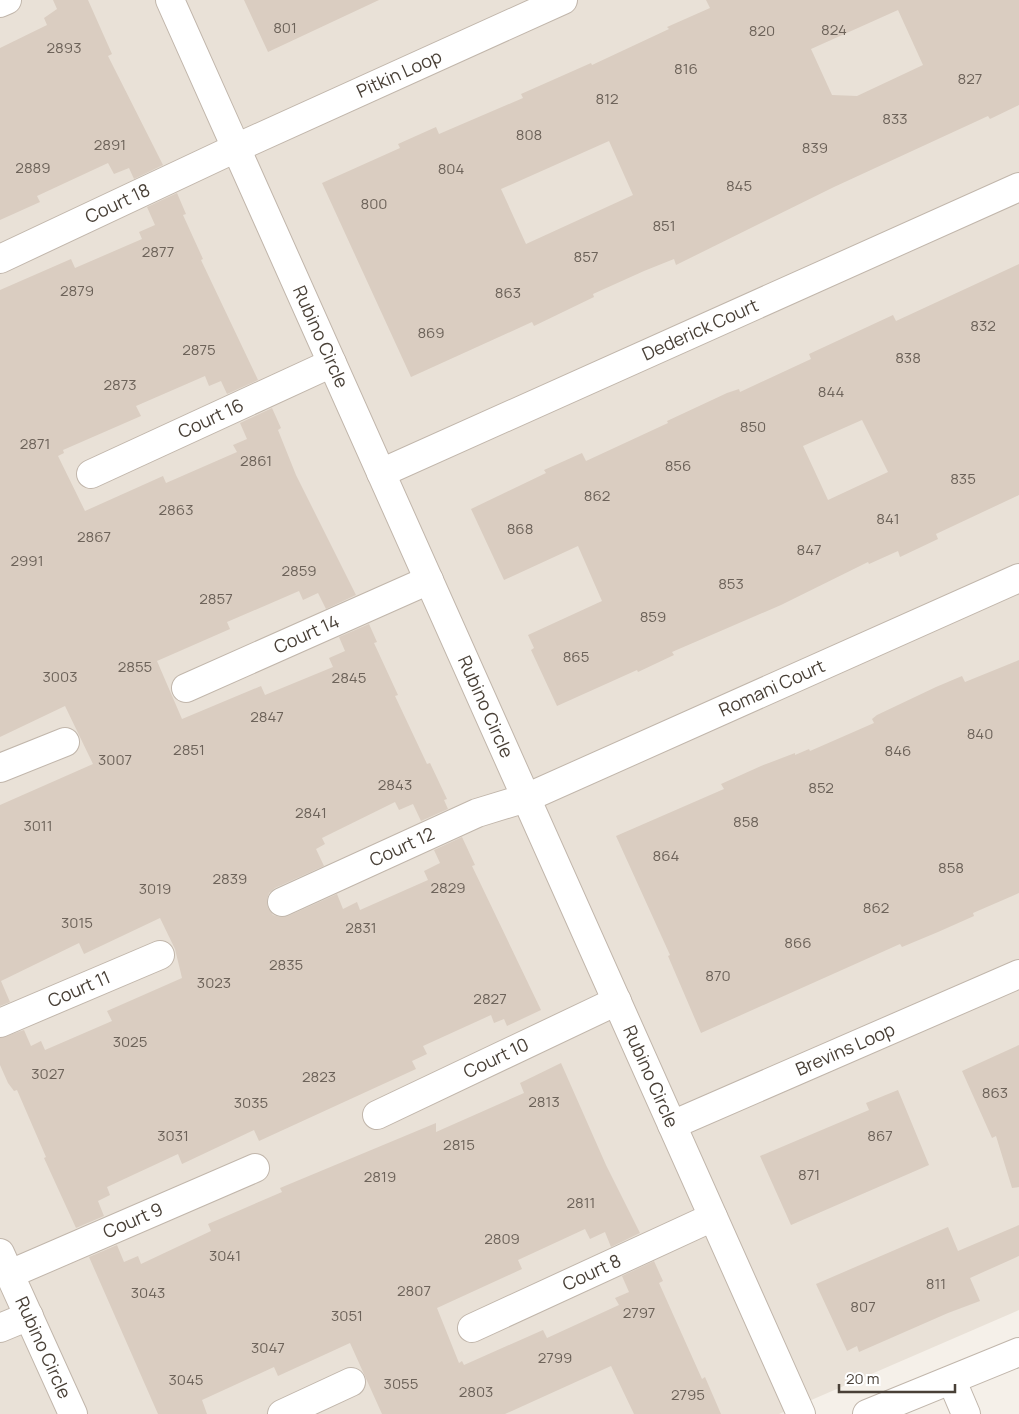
<svg xmlns="http://www.w3.org/2000/svg" width="1019" height="1414" viewBox="0 0 1019 1414" font-family="Manrope,sans-serif">
	<style>
		.residential { fill: #e9e1d7 }
		.building { fill: #dacdc1; fill-rule: evenodd }
		.lines { fill: none; stroke-linecap: round; stroke-linejoin: round }
		.minor-casing { stroke: #c1b6ab; stroke-width: 30 }
		.minor { stroke: #fff; stroke-width: 28 }
		.labels { text-anchor: middle; stroke-width: 4; stroke-linejoin: round; paint-order: stroke }
		.number-label { font-size: 15px; fill: #6d635a }
		.street-label { font-size: 18px; fill: #494037; stroke: #fff }
	</style>
	<rect width="100%" height="100%" fill="#f5f0e9"/>
	<path class="residential" d="M0,0H1019V1310L779,1414H0Z"/>
	<path class="building" d="M53,0H88L112,54L108,56L163,165L134,179L129,168L114,174L108,163L37,196L40,202L0,220V48L47,25L44,18L57,9Z
		M244,0H379L268,52Z
		M706,0H1019V105L990,119L988,116L834,187L676,265L674,259L644,271L593,294L594,297L534,326L532,322L411,377L322,183L400,148L398,144L436,127L439,134L523,98L521,94L591,63L592,65L669,29L667,27L710,8ZM898,10L923,65L857,96L832,95L811,49ZM609,141L633,195L526,244L501,189Z
		M177,193L186,214L183,215L203,259L201,260L258,380L227,394L221,381L209,386L205,376L136,406L141,416L63,450L64,453L58,456L85,511L163,476L166,483L237,452L233,445L247,439L240,423L272,408L281,428L278,430L296,475L356,595L326,609L318,593L303,600L299,591L227,622L230,629L157,661L182,719L261,686L265,695L333,667L329,658L345,651L339,637L369,624L377,642L374,643L398,695L395,696L427,764L430,763L447,799L444,800L448,809L421,821L413,804L399,810L395,802L322,838L325,844L316,849L324,866L275,888L269,893L267,900L268,908L273,915L280,917L288,916L337,894L343,909L357,902L360,910L428,880L424,871L440,863L434,850L462,837L475,865L472,866L541,1010L507,1026L504,1019L494,1023L491,1015L423,1046L427,1054L412,1061L416,1069L259,1141L254,1130L182,1164L178,1154L107,1187L110,1195L98,1201L104,1216L76,1228L44,1158L46,1157L17,1090L14,1091L8,1083L0,1065V1038L24,1030L31,1046L41,1041L45,1050L112,1021L107,1011L182,978L175,949L160,918L84,954L79,943L1,981L10,1002L0,1006V805L93,764L65,706L0,737V290L71,259L75,268L142,239L139,232L155,225L147,207Z
		M1019,264V495L936,534L938,539L900,557L898,551L869,564L868,562L781,605L672,652L674,655L638,672L637,670L557,706L531,650L534,648L528,635L602,601L578,546L504,580L471,509L546,473L544,470L582,453L586,461L668,423L667,421L727,393L739,389L740,392L811,359L809,354L893,315L896,321ZM862,420L888,472L828,500L803,446Z
		M1019,660V893L973,913L974,916L938,932L902,947L900,944L701,1033L668,956L670,955L616,836L724,789L721,784L761,766L795,753V755L809,749L810,751L874,723L872,719L877,715L936,687L962,676L965,682Z
		M1019,1045V1187L1012,1188L996,1136L992,1138L962,1071Z
		M561,1063L606,1165L640,1233L611,1247L605,1232L590,1239L585,1229L518,1260L522,1269L437,1308L459,1363L462,1361L464,1365L543,1330L547,1338L619,1305L615,1298L629,1292L622,1276L654,1261L663,1281L659,1283L702,1379L705,1377L721,1414H634L611,1366L505,1414H382L350,1343L278,1376L274,1367L202,1400L207,1414H158L89,1257L117,1245L124,1262L138,1256L141,1264L211,1231L208,1224L282,1192L280,1188L436,1123V1132L524,1093L520,1083Z
		M898,1090L929,1165L791,1225L760,1156L869,1110L866,1103Z
		M1019,1225V1256L970,1278L980,1301L948,1313L859,1352L857,1346L847,1351L816,1284L948,1227L958,1251Z"/>
	<g class="lines">
		<g class="minor-casing">
			<g id="minor">
				<path id="s1" d="M170,0L801,1414"/>
				<path d="M0,3L7,0"/>
				<path id="s2" d="M0,259L236,148L563,0"/>
				<path id="s3" d="M381,473L1019,187"/>
				<path id="s4" d="M91,474L332,363"/>
				<path id="s5" d="M186,688L429,580"/>
				<path d="M0,768L65,742"/>
				<path id="s6" d="M282,902L477,813L526,798L1019,578"/>
				<path id="s7" d="M0,1023L160,955"/>
				<path id="s8" d="M377,1115L617,1001"/>
				<path id="s9" d="M672,1125L1019,974"/>
				<path id="s10" d="M0,1253L73,1414"/>
				<path id="s11" d="M10,1274L255,1168"/>
				<path d="M0,1328L29,1316"/>
				<path id="s12" d="M472,1328L713,1217"/>
				<path d="M952,1381L966,1414"/>
				<path d="M282,1414L351,1382"/>
				<path d="M867,1414L1019,1352"/>
			</g>
		</g>
		<use href="#minor" class="minor"/>
	</g>
	<g class="labels">
		<g class="number-label">
			<text x="285" y="33">801</text>
			<text x="834" y="35">824</text>
			<text x="762" y="36">820</text>
			<text x="64" y="53">2893</text>
			<text x="686" y="74">816</text>
			<text x="970" y="84">827</text>
			<text x="607" y="104">812</text>
			<text x="895" y="124">833</text>
			<text x="529" y="140">808</text>
			<text x="110" y="150">2891</text>
			<text x="815" y="153">839</text>
			<text x="33" y="173">2889</text>
			<text x="451" y="174">804</text>
			<text x="739" y="191">845</text>
			<text x="374" y="209">800</text>
			<text x="664" y="231">851</text>
			<text x="158" y="257">2877</text>
			<text x="586" y="262">857</text>
			<text x="77" y="296">2879</text>
			<text x="508" y="298">863</text>
			<text x="983" y="331">832</text>
			<text x="431" y="338">869</text>
			<text x="199" y="355">2875</text>
			<text x="908" y="363">838</text>
			<text x="120" y="390">2873</text>
			<text x="831" y="397">844</text>
			<text x="753" y="432">850</text>
			<text x="35" y="449">2871</text>
			<text x="256" y="466">2861</text>
			<text x="678" y="471">856</text>
			<text x="963" y="484">835</text>
			<text x="597" y="501">862</text>
			<text x="176" y="515">2863</text>
			<text x="888" y="524">841</text>
			<text x="520" y="534">868</text>
			<text x="94" y="542">2867</text>
			<text x="809" y="555">847</text>
			<text x="27" y="566">2991</text>
			<text x="299" y="576">2859</text>
			<text x="731" y="589">853</text>
			<text x="216" y="604">2857</text>
			<text x="653" y="622">859</text>
			<text x="576" y="662">865</text>
			<text x="135" y="672">2855</text>
			<text x="60" y="682">3003</text>
			<text x="349" y="683">2845</text>
			<text x="267" y="722">2847</text>
			<text x="980" y="739">840</text>
			<text x="189" y="755">2851</text>
			<text x="898" y="756">846</text>
			<text x="115" y="765">3007</text>
			<text x="395" y="790">2843</text>
			<text x="821" y="793">852</text>
			<text x="311" y="818">2841</text>
			<text x="746" y="827">858</text>
			<text x="38" y="831">3011</text>
			<text x="666" y="861">864</text>
			<text x="951" y="873">858</text>
			<text x="230" y="884">2839</text>
			<text x="448" y="893">2829</text>
			<text x="155" y="894">3019</text>
			<text x="876" y="913">862</text>
			<text x="77" y="928">3015</text>
			<text x="361" y="933">2831</text>
			<text x="798" y="948">866</text>
			<text x="286" y="970">2835</text>
			<text x="718" y="981">870</text>
			<text x="214" y="988">3023</text>
			<text x="490" y="1004">2827</text>
			<text x="130" y="1047">3025</text>
			<text x="48" y="1079">3027</text>
			<text x="319" y="1082">2823</text>
			<text x="995" y="1098">863</text>
			<text x="544" y="1107">2813</text>
			<text x="251" y="1108">3035</text>
			<text x="173" y="1141">3031</text>
			<text x="880" y="1141">867</text>
			<text x="459" y="1150">2815</text>
			<text x="809" y="1180">871</text>
			<text x="380" y="1182">2819</text>
			<text x="581" y="1208">2811</text>
			<text x="502" y="1244">2809</text>
			<text x="225" y="1261">3041</text>
			<text x="936" y="1289">811</text>
			<text x="414" y="1296">2807</text>
			<text x="148" y="1298">3043</text>
			<text x="863" y="1312">807</text>
			<text x="639" y="1318">2797</text>
			<text x="347" y="1321">3051</text>
			<text x="268" y="1353">3047</text>
			<text x="555" y="1363">2799</text>
			<text x="186" y="1385">3045</text>
			<text x="401" y="1389">3055</text>
			<text x="476" y="1397">2803</text>
			<text x="688" y="1400">2795</text>
		</g>
		<g class="street-label">
			<text dy="6" stroke="none"><textPath href="#s2" startOffset="440">Pitkin Loop</textPath></text>
			<text dy="6" stroke="none"><textPath href="#s2" startOffset="130">Court 18</textPath></text>
			<text dy="6" stroke="none"><textPath href="#s3" startOffset="350">Dederick Court</textPath></text>
			<text dy="6" stroke="none"><textPath href="#s1" startOffset="369">Rubino Circle</textPath></text>
			<text dy="6" stroke="none"><textPath href="#s4" startOffset="132">Court 16</textPath></text>
			<text dy="6" stroke="none"><textPath href="#s5" startOffset="132">Court 14</textPath></text>
			<text dy="6" stroke="none"><textPath href="#s6" startOffset="535">Romani Court</textPath></text>
			<text dy="6" stroke="none"><textPath href="#s1" startOffset="774">Rubino Circle</textPath></text>
			<text dy="6" stroke="none"><textPath href="#s6" startOffset="132">Court 12</textPath></text>
			<text dy="6" stroke="none"><textPath href="#s7" startOffset="86">Court 11</textPath></text>
			<text dy="6" stroke="none"><textPath href="#s9" startOffset="189">Brevins Loop</textPath></text>
			<text dy="6" stroke="none"><textPath href="#s8" startOffset="132">Court 10</textPath></text>
			<text dy="6" stroke="none"><textPath href="#s1" startOffset="1179">Rubino Circle</textPath></text>
			<text dy="6" stroke="none"><textPath href="#s11" startOffset="134">Court 9</textPath></text>
			<text dy="6" stroke="none"><textPath href="#s12" startOffset="132">Court 8</textPath></text>
			<text dy="6" stroke="none"><textPath href="#s10" startOffset="104">Rubino Circle</textPath></text>
		</g>
	</g>
	<path d="M839 1384v8h116v-8" fill="none" stroke="#494037" stroke-width="2.5"/>
	<text x="846" y="1384" font-size="15" fill="#494037" stroke="#ffffff" stroke-width="4" paint-order="stroke">20 m</text>
</svg>
